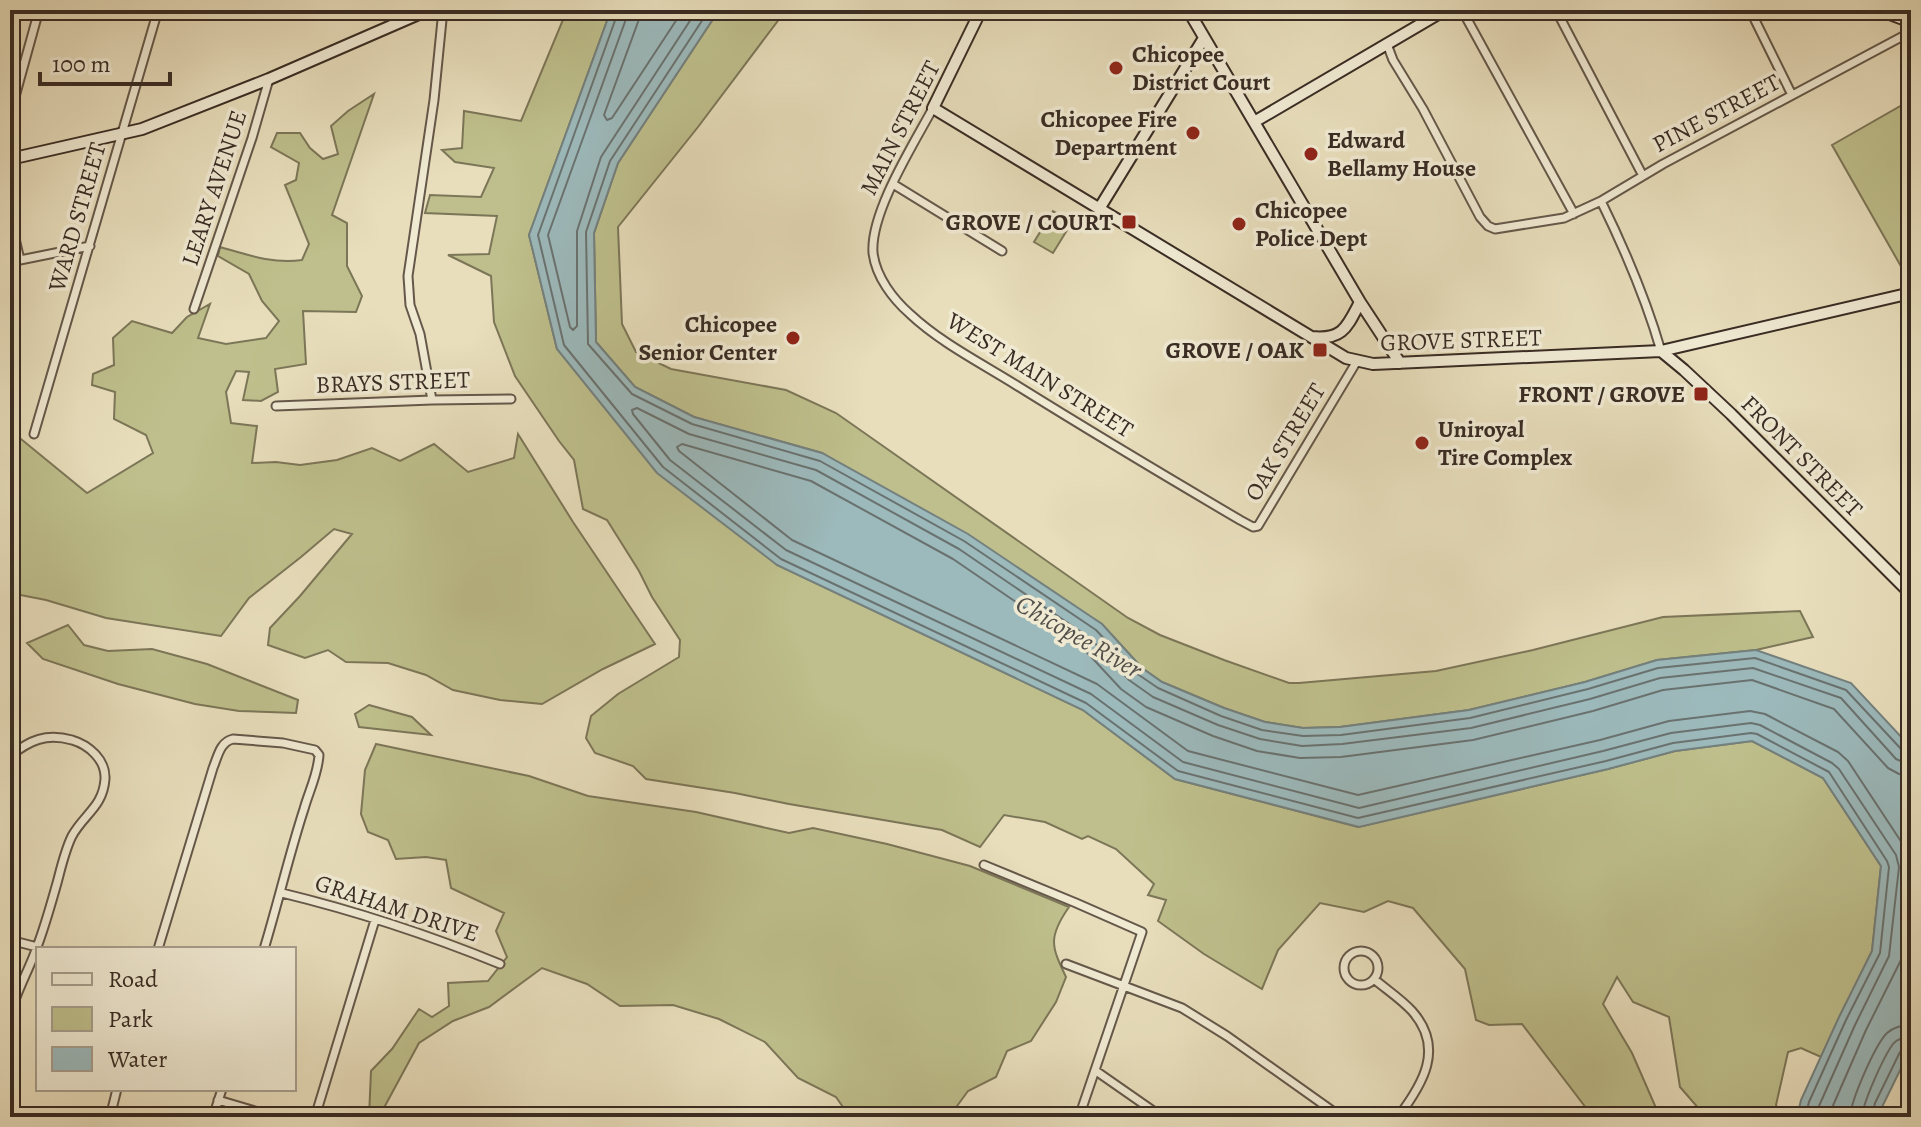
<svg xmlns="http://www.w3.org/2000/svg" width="1921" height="1127" viewBox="0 0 1921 1127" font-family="Alegreya,serif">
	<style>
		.green { fill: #bebf8c; stroke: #7c7658; stroke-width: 2 }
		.water { fill: #9cb9bb; stroke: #74817f; stroke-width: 2 }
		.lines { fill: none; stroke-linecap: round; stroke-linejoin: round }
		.shore { stroke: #6a7270; stroke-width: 2 }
		.street-casing { stroke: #65584a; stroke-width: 11 }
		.secondary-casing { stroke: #392c24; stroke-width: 14 }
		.street { stroke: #f0ead3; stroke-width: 7 }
		.secondary { stroke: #f0ead3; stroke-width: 10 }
		.poi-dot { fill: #8f2418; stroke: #f0ead3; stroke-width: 3 }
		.labels { text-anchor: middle; stroke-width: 7; stroke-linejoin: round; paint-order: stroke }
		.poi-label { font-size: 24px; font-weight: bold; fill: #392c24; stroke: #f0ead3; text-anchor: end }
		.street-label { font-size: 24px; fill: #392c24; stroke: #f0ead3 }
		.water-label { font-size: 26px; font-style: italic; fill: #524f4a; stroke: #f0ead3 }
	</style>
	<rect width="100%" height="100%" fill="#e8debc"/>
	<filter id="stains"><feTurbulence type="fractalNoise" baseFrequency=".0025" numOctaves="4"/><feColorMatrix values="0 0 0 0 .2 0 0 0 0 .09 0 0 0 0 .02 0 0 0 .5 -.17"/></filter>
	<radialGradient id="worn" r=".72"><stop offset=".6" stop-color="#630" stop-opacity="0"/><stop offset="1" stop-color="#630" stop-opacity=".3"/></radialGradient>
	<path class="green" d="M567,10H611L529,235L557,349L777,565L1083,710L1175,779L1358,827L1608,769L1675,751L1752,741L1823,778L1881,866L1872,951L1821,1057L1801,1048L1788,1052L1776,1105L1781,1117H1706L1680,1087L1669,1017L1633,1002L1617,977L1603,1004L1632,1053L1660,1117H1593L1522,1024L1489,1025L1476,1020L1465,969L1413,908L1388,901L1364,912L1320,903L1278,950L1262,989L1204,954L1158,921L1166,900L1148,895L1154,884L1116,849L1088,836L1082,839L1045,822L1004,815L980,847L942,830L789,804L735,793L646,779L633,766L595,753L586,738L591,716L618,694L679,657L680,640L652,597L639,571L607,520L583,509L574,460L559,441L515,376L494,322L491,276L448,255L489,254L497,216L425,213L430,195L481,197L494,168L455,162L442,150L462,148L464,111L521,121Z
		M719,10H786L698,127L618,227L622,324L636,352L671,369L786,390L836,413L1128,618L1160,635L1224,660L1289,683H1299L1436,671L1533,650L1663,617L1800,611L1813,637L1756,650L1657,660L1585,682L1469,710L1340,727L1303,728L1265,722L1224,708L1162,682L1142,668L1102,624L822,453L694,417L635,387L596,342L594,233L618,163Z
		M374,94L332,215L347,223V266L362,296L356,312L303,311L306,364L275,369L278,392L261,401L243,400L249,372L236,371L226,392L231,423L257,426L252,463L276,462L300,465L337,460L372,448L400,461L434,444L468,472L514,458L518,434L573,522L655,644L603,669L542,704L500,700L453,690L426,675L388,663L346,662L328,650L305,658L268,645L270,628L300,596L352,534L334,529L301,557L249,598L221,636L106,618L46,600L10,593V430L87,493L153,453L146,435L114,419L115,392L92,385L93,374L114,365L113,338L132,321L172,333L187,317L210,304L198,338L226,344L266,338L279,321L262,301L249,274L218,256L220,247C248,255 273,264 302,260L309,244L285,185L296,180L299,163L271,147L277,133H300L310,148L323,159L338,154L331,126L348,111Z
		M1911,100V284L1832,145Z
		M1053,211L1072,222L1053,253L1034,242Z
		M68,625L84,645L108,651L152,649L207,664L298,700L296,713L239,711L195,704L118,684L43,659L27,643Z
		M369,705L412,717L431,735L359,727L355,714Z
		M376,744L529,776L588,796L696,812L789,833L813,828L887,844L970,866L1069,907C1048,937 1051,946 1066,977L1056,1002L1031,1041L1007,1051L996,1077L968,1091L949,1117H844L847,1113L836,1097L798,1078L765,1042L719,1019L673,1005L620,1006L587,984L542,968L489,1007L453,1021L419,1043L379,1117H369L371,1071L392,1049L419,1009L432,1017L449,1006L448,983L488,981L507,957L496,931L504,913L451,888L446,860L426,857L396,859L388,840L368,832L361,814L365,770Z"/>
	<path class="water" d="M611,10H719L618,163L594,233L596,342L635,387L694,417L822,453L968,534L1102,624L1142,668L1162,682L1224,708L1265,722L1303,728L1340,727L1469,710L1585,682L1657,660L1756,650L1851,683L1906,742L1911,751V1048L1882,1107L1879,1117H1797L1801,1100L1839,1017L1872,951L1881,866L1823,778L1752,741L1675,751L1608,769L1359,827L1175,779L1083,710L777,565L657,473L557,349L529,235Z"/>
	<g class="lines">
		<path class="shore" d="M618,10L617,15L538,235L564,345L663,467L781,559L1086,703L1178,771L1358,818L1606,761L1673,743L1751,733L1757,734L1829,772L1887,861L1889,867L1880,953L1846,1020L1809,1102L1805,1117
			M628,10L626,19L548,235L570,327L573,330L577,326V231L601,157L697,10
			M640,10L638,22L604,115L607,120L612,118L683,10
			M709,10L610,161L586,232L588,344L632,394L692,424L820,461L964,541L1096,630L1136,673L1158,688L1221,716L1262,730L1303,736L1341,735L1470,718L1588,689L1658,668L1755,658L1846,690L1902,750L1911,753
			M1816,1117L1819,1106L1855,1025L1889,956L1899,867L1896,855L1839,769L1832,763L1760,725L1751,723L1671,733L1603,751L1359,808L1183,762L1091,694L786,550L670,460L633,414L632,410L637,408L689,434L816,470L959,549L1090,638L1129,680L1153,697L1218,725L1260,739L1302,746L1342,744L1471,728L1590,699L1660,678L1753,668L1841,698L1896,759L1903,762L1911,763
			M1828,1117L1866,1030L1901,960L1911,868L1910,859L1906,849L1848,761L1838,752L1765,714L1750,711L1669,721L1600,740L1358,795L1188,751L1097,684L792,540L679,451L677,447L682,444L811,481L953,559L1082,647L1121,689L1146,707L1213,736L1257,751L1300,758L1341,757L1473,740L1593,711L1663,690L1752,680L1834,709L1888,768L1899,774L1911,775
			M1850,1117C1851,1100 1875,1045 1887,1033C1894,1027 1902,1025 1911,1025
			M1862,1117C1863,1102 1884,1056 1893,1044C1898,1038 1904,1037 1911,1037
			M1872,1117L1875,1103L1900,1052L1905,1048L1911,1047"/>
		<g class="street-casing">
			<path id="street" d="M1462,10L1574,214
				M1556,10L1643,176
				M1750,10L1792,95
				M1387,44L1393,60L1423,109L1480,217L1488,226L1495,229L1564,218L1601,201L1663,164L1905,35L1911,25
				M933,108C913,145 870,213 873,253C876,277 893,299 910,314C941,343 981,363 1016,385C1090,431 1165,476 1240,520L1253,527L1258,526L1357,361
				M10,115L39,10
				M893,184L1002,251
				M1601,201C1625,250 1646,299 1661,351
				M10,217L20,260
				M10,262L90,246
				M194,309L252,138L269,79
				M432,400L420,334L410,305L408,276L434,100L443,10
				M276,406L432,400L511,399
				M34,434L158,10
				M10,756C30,740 46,733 72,740C89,745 106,760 105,779C103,807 84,814 72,836C65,850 61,868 57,883C51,904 45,926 37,947C29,970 16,992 10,1015
				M984,865L1076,903L1142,932L1079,1117
				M282,893C356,911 429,935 500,964
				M10,940L37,947
				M158,949L213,768C218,756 220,742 233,739L283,743L315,750L319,755C318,774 309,791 304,809C289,855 278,903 264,949
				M1344 968a17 17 0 1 1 34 0a17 17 0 1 1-34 0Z
				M1066,964L1182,1008L1227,1036L1341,1117
				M1374,979C1387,990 1401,999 1412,1011C1445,1048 1423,1084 1398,1117
				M1096,1071L1162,1117
				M218,1100L275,1117
				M110,1117L117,1089
				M213,1117L222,1089
				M315,1117L375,920"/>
		</g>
		<g class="secondary-casing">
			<path id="secondary" d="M981,10L933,108L1346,358L1373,364L1661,351L1911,293
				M1188,10L1360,302L1400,363
				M1879,10L1911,22
				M1254,122L1445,10
				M10,159L142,129L269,79L428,10
				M1099,209L1204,38
				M1312,337C1343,340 1347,327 1360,302
				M1661,351L1684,370L1731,414L1911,594"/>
		</g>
		<use href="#street" class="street"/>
		<use href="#secondary" class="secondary"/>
	</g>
	<g class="poi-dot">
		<circle cx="1116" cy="68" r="8"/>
		<circle cx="1193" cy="133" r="8"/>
		<circle cx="1311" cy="154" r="8"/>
		<rect x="1121" y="214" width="16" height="16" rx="4"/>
		<circle cx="1239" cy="224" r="8"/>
		<circle cx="793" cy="338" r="8"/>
		<rect x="1312" y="342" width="16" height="16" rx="4"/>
		<rect x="1693" y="386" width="16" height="16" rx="4"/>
		<circle cx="1422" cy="443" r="8"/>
	</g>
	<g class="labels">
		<g class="poi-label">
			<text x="1132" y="62" text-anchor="start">Chicopee<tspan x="1132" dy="28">District Court</tspan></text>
			<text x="1177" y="127">Chicopee Fire<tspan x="1177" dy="28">Department</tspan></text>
			<text x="1327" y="148" text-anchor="start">Edward<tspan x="1327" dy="28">Bellamy House</tspan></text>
			<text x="1255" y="218" text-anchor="start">Chicopee<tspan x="1255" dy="28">Police Dept</tspan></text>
			<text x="1113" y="230">GROVE / COURT</text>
			<text x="777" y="332">Chicopee<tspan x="777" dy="28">Senior Center</tspan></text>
			<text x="1304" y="358">GROVE / OAK</text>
			<text x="1685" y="402">FRONT / GROVE</text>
			<text x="1438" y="437" text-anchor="start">Uniroyal<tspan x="1438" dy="28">Tire Complex</tspan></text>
		</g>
		<g class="street-label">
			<text transform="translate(1716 113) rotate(-28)" y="8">PINE STREET</text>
			<text transform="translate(900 128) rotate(-63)" y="8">MAIN STREET</text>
			<text transform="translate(214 188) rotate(-72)" y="8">LEARY AVENUE</text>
			<text transform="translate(77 217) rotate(-74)" y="8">WARD STREET</text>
			<text transform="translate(1461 340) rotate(-2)" y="8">GROVE STREET</text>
			<text transform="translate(1040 375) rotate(32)" y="8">WEST MAIN STREET</text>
			<text transform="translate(393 382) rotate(-2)" y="8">BRAYS STREET</text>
			<text transform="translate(1285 442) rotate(-59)" y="8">OAK STREET</text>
			<text transform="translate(1802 456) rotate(45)" y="8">FRONT STREET</text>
			<text transform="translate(397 908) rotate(18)" y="8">GRAHAM DRIVE</text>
		</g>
		<g class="water-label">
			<text transform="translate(1079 636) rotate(30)" y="9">Chicopee River</text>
		</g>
	</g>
	<rect width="1921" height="1127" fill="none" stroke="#e8debc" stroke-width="40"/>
	<rect x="12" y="12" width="1897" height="1103" fill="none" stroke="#392c24" stroke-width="4"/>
	<rect x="20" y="20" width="1881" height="1087" fill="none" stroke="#392c24" stroke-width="2"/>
	<rect x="36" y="947" width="260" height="144" fill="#f0ead3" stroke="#a79e8d" stroke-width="2"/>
	<rect x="52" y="973" width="40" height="12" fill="#f0ead3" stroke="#a79e8d" stroke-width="2"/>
	<text x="108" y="987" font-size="24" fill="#392c24">Road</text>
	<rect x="52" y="1007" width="40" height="24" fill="#bebf8c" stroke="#a79e8d" stroke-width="2"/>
	<text x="108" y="1027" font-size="24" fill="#392c24">Park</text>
	<rect x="52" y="1047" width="40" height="24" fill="#9cb9bb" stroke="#a79e8d" stroke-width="2"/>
	<text x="108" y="1067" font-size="24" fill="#392c24">Water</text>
	<path d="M40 72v12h130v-12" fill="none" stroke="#392c24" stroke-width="4"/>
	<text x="52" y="72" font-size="24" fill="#392c24" stroke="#f0ead3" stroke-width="6" paint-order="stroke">100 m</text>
	<rect width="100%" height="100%" filter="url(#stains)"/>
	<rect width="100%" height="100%" fill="url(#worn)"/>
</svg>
